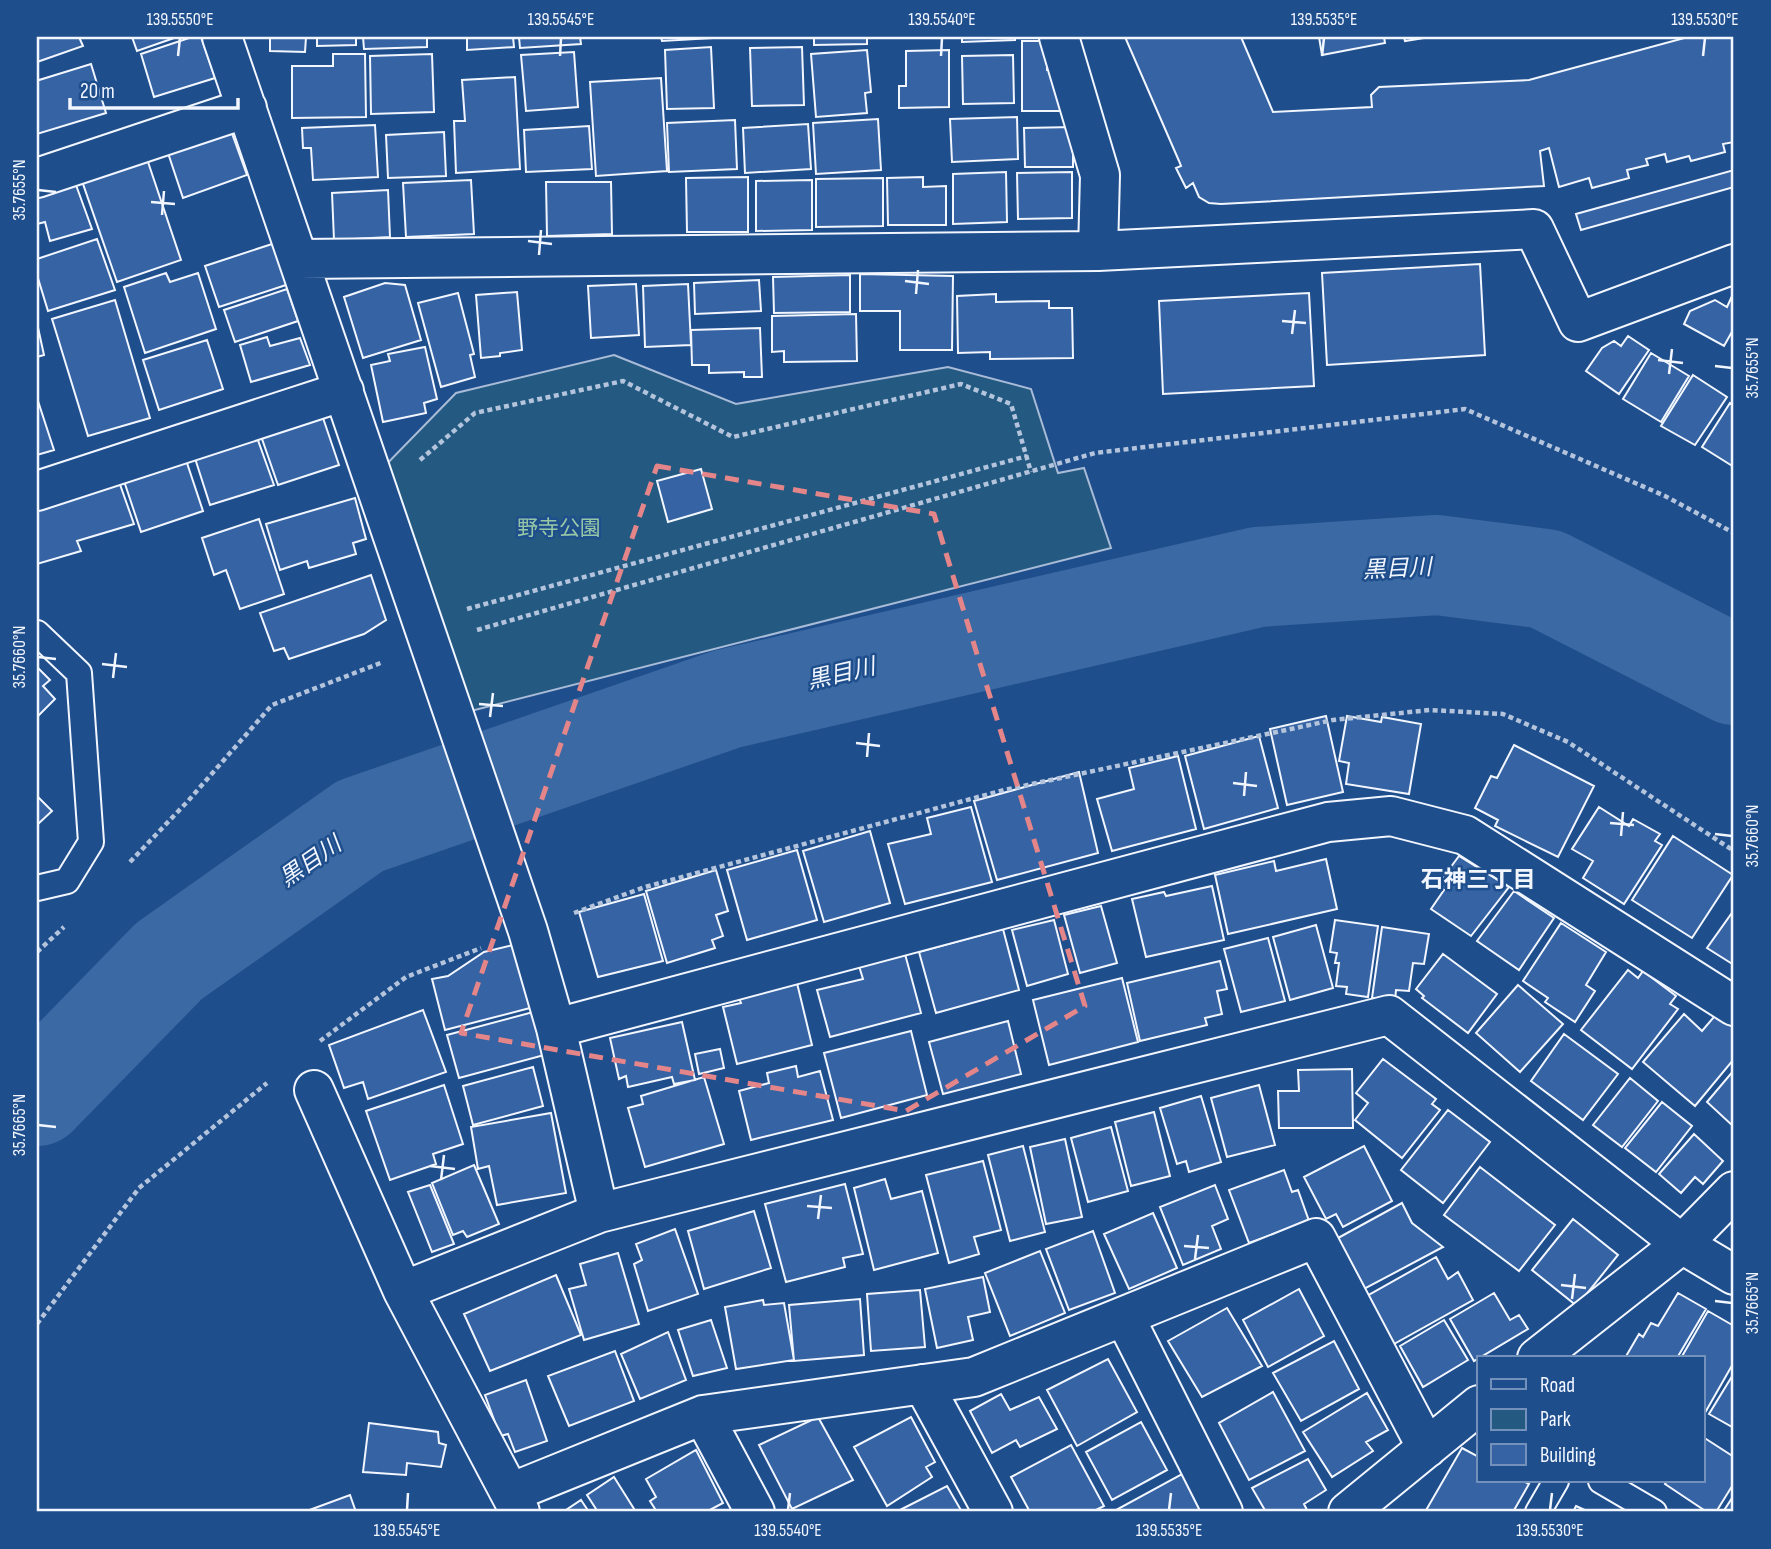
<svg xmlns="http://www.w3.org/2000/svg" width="1771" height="1549" viewBox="0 0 1771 1549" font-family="'Sofia Sans Condensed','Noto Sans JP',sans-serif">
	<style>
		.green { fill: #245a82; stroke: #a8bbd7; stroke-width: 2 }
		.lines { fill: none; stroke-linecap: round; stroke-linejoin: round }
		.river { stroke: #3b69a3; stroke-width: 100 }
		.building { fill: #3563a3; stroke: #f2f6ff; stroke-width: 2 }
		.lane-casing { stroke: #f2f6ff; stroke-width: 28 }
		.street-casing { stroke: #f2f6ff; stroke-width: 42 }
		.path { stroke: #b3c4dc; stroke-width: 4.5; stroke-dasharray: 5 3.5; stroke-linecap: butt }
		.lane { stroke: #1f4e8c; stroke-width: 24 }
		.street { stroke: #1f4e8c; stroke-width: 38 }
		.marked { fill: none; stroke: #e38589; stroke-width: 5; stroke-dasharray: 14 9; stroke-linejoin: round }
		.ticks { fill: none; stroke: #f2f6ff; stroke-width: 2.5 }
		.labels { text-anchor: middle; stroke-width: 5; stroke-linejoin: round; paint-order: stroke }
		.park-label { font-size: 21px; fill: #97c8a6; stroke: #1f4e8c }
		.water-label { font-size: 23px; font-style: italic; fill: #f2f6ff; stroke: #1f4e8c }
		.neighbourhood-label { font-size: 23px; font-weight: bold; fill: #f2f6ff; stroke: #1f4e8c }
		.neatline { fill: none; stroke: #f2f6ff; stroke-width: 2.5 }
		.ticks-label { font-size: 18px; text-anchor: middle; fill: #f2f6ff }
	</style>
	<rect width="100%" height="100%" fill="#1f4e8c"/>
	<path class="green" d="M614,355L736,404L948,367L1031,389L1058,473L1084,468L1111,548L455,715L373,478L456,393Z"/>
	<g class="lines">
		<path class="river" d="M37,1096L169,961L360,826L727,699L1258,577L1437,565L1546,579L1734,675"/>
	</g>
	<path class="building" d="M37,37H79L83,46L37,62Z
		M132,37H177L137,51Z
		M192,37H201L215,78L154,97L141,54Z
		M270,37H306L305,52L270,51Z
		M317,37H356V45L317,46Z
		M363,37H427V47L364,49Z
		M467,37H513L514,47L467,50Z
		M519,37H580L581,44L520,48Z
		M661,37H714L715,38L662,41Z
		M814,37H867V44L814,45Z
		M962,37H1015V40L962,42Z
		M1125,37H1241L1273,112L1372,107L1371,95L1379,87L1529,80L1688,37H1734V142L1723,144L1725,152L1691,161L1689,156L1667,162L1665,154L1646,159L1648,165L1627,170L1629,178L1592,188L1589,178L1559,187L1549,148L1540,151L1544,186L1221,204L1209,203L1199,197L1193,183L1186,188L1176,168L1181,166L1179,161Z
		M1319,37H1384L1385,43L1322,55Z
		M1404,37H1430L1405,41Z
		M1022,41H1047V70L1060,69V111H1022Z
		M711,47L714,108L667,109L665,50Z
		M802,47L804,105L752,106L750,48Z
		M867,50L871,92L865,93L867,113L816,117L811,54Z
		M949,50V107L899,108V86H906V51Z
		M574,52L578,107L526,111L521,55Z
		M333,54H365L366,117L292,118V66H333Z
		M432,54L434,112L371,114L370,56Z
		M1013,55L1014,103L963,104L962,56Z
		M91,64L106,113L37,134V78L39,80Z
		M515,77L520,169L456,173L454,121H465L462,80Z
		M661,78L667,171L596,176L590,82Z
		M1017,117L1018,159L952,162L950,119Z
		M878,119L881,170L816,174L813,123Z
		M735,120L737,169L669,172L667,123Z
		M808,124L811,169L745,173L743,128Z
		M375,125L378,177L313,180L311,148H303L302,128Z
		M589,126L592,169L526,172L524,130Z
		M1073,127V167H1025L1024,128Z
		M230,128L247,175L183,198L165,144Z
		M444,132L446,176L388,178L386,135Z
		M147,159L181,260L117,282L82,181Z
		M1734,170V187L1581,230L1576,214Z
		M1006,172L1007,222L953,224V174Z
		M1072,172V218L1018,219L1017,173Z
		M72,174L92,229L50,241L45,222L37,224V186Z
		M748,177V232H687L686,178Z
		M923,177V187L946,186V225H888L887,178Z
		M883,178V226L816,227V179Z
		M471,180L474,234L406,237L403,183Z
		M812,180V230L756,231V181Z
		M546,182H611L612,234L547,236Z
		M388,190L390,237L334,240L332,193Z
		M97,239L115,290L48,311L37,275V259Z
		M275,243L289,284L219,307L205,266Z
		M1480,264L1485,355L1327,365L1322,273Z
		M166,273L170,282L198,273L216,329L145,353L124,287Z
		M860,274L953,276L952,350H900V311H860Z
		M850,275V312L774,313L773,277Z
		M759,280L761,311L695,314L694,283Z
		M385,283L405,285L421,340L363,358L344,297Z
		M636,284L639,335L591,338L588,286Z
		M688,284L691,345L645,347L643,286Z
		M287,289L298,321L235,342L224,310Z
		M517,292L522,350L500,353V356L481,358L476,295Z
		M458,293L474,354L470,355L475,377L441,387L418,303Z
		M1309,293L1314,386L1163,394L1159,301Z
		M996,294V302L1049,301V308H1072L1073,358L990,359V352L958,353L957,296Z
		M1733,294L1734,331L1733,330L1724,346L1684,324L1690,311L1715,300L1727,307Z
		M115,300L150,418L88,436L52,319Z
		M856,314L857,361L784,362V351L772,352V316Z
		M37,323L44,355L37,357Z
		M760,328L762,377H744V372L709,373V365H692L691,330Z
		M1628,336L1649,350L1619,394L1586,371L1602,348L1614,341L1621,346Z
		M267,337L270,346L300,338L310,365L251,382L240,345Z
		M207,340L223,389L159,410L143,360Z
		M425,347L437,399L424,403L426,413L383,422L371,365L390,361L388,354Z
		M1651,353L1689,376L1661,422L1623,399Z
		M1693,375L1727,397L1695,445L1661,426Z
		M37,398L54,450L37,455Z
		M1730,403L1734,406V467L1702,447Z
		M322,415L339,465L278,485L261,436Z
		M254,429L274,485L210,505L192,449Z
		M183,451L203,511L141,532L121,472Z
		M701,469L712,509L668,522L657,481Z
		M117,476L134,524L77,541L81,551L37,564V501Z
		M355,498L366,539L353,543L356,554L309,568L307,561L280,570L266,524Z
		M259,519L284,594L240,609L226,570L214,575L202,538Z
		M371,575L386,620L364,634L289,659L284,648L274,651L260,613Z
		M37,667L50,680L43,686L55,699L37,717Z
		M1326,716L1343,792L1287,805L1270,729Z
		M1347,716L1381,722L1382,717L1421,724L1409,794L1346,784L1349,763L1339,761Z
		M1259,736L1278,808L1204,829L1185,756Z
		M1514,745L1594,786L1558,857L1495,826L1498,820L1475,808L1491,776L1497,778Z
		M1178,756L1196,829L1112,851L1097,799L1134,789L1129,768Z
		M1079,772L1098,853L997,880L974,801Z
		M37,796L52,811L37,825Z
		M971,807L992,882L905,904L888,844L931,834L927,818Z
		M1599,807L1629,826L1633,819L1660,834L1655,841L1662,845L1624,904L1583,878L1593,861L1572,849Z
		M870,831L890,903L824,922L803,851Z
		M1673,836L1733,875L1692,938L1632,900Z
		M797,850L817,920L747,940L727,870Z
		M1459,856L1509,887L1471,936L1431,909L1444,890L1436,887Z
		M1326,859L1337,909L1228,934L1215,875L1274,861L1276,871Z
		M716,870L728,911L716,915L723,936L712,940L715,948L667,963L646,891Z
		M1212,886L1224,940L1146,957L1132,899L1164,892L1166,896Z
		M1514,891L1554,918L1519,970L1477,941Z
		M644,894L663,961L598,977L579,912Z
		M1101,906L1117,963L1080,973L1064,915Z
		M1734,910V965L1707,948Z
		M1054,920L1068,974L1027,986L1012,930Z
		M1335,920L1378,926L1368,997L1346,994L1347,987L1336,986L1339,963H1335L1337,953L1330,952Z
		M1561,923L1606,952L1586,985L1595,991L1575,1022L1545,1002L1548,998L1523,981Z
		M1316,925L1333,988L1290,1000L1273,937Z
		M1382,927L1429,934L1424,964L1413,963L1409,991L1396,990L1395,1001L1372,998Z
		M1003,929L1019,990L936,1013L919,952Z
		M1268,938L1285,1001L1241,1012L1224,949Z
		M513,945L530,1008L445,1030L432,979L448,976L484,952Z
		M905,954L921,1013L830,1037L817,990L863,979L859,966Z
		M1443,954L1497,994L1468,1033L1422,998L1424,996L1416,989Z
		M1220,961L1227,989L1217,991L1222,1014L1205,1018L1207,1025L1140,1041L1127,983Z
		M1628,970L1638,978L1643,971L1676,996L1670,1004L1678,1009L1632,1069L1581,1030Z
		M1122,978L1138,1042L1049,1065L1033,1000Z
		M797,983L812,1045L737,1064L723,1007L741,1003L739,998Z
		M1518,985L1563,1024L1520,1072L1476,1033Z
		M423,1010L446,1072L368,1099L363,1082L344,1088L329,1045Z
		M537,1011L548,1054L459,1078L447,1035Z
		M1719,1011L1734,1024V1059L1695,1106L1643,1062L1684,1014L1702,1031Z
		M1008,1021L1021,1074L943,1094L929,1042Z
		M682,1022L695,1080L674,1084L672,1077L628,1087L626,1076L619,1079L610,1038Z
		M911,1031L927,1095L841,1118L824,1053Z
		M1564,1034L1618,1074L1583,1120L1531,1081Z
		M720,1049L724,1068L699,1074L695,1054Z
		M1383,1059L1436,1099L1432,1104L1440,1110L1402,1158L1355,1120L1368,1103L1356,1093Z
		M796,1066L798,1077L820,1071L833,1120L751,1140L739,1091L769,1083L767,1073Z
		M533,1067L543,1106L473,1125L463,1086Z
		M1352,1069L1353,1128H1279L1278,1091H1299L1298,1070Z
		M1734,1070V1127L1707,1102Z
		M704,1077L724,1144L645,1167L628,1108L643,1104L641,1096Z
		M1630,1078L1658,1101L1622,1147L1593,1125Z
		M444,1085L463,1144L433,1154L436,1164L390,1180L366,1111Z
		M1259,1085L1275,1145L1227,1157L1211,1098Z
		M1201,1096L1221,1162L1189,1172L1186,1161L1177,1164L1160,1108Z
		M1662,1102L1692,1126L1656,1172L1625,1148Z
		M1448,1110L1490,1142L1443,1203L1401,1170Z
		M1154,1112L1170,1176L1131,1186L1115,1122Z
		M551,1113L566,1193L497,1205L489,1166L478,1169L471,1127Z
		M1111,1127L1128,1191L1088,1202L1071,1138Z
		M1694,1134L1723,1161L1703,1184L1695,1177L1681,1193L1659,1174Z
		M1065,1139L1082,1217L1046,1224L1030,1147Z
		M1023,1146L1045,1232L1010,1241L988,1155Z
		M1364,1146L1392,1201L1343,1227L1336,1214L1326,1219L1304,1177Z
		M983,1161L1001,1230L974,1237L979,1254L949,1263L926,1175Z
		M474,1165L499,1224L467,1237L463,1231L453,1235L432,1183Z
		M1480,1167L1555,1225L1519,1271L1444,1215Z
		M1284,1170L1292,1192L1298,1190L1309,1221L1249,1243L1229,1190Z
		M885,1179L891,1199L922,1191L938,1253L874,1270L854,1188Z
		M845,1184L863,1254L843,1258L845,1267L786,1282L765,1204Z
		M430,1185L454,1244L432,1252L408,1192Z
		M1215,1185L1228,1219L1212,1226L1221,1249L1183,1265L1160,1207Z
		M1402,1203L1412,1223L1443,1247L1364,1289L1338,1238Z
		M754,1211L771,1268L704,1289L688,1231Z
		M1153,1213L1177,1268L1129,1289L1104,1234Z
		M1573,1219L1618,1255L1577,1306L1532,1270Z
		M675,1229L698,1294L648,1311L634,1264L642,1260L636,1244Z
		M1093,1231L1115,1293L1069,1310L1046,1249Z
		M1040,1251L1065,1313L1010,1336L985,1273Z
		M618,1253L639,1324L584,1340L569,1289L586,1285L580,1264Z
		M1436,1257L1448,1279L1458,1272L1473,1300L1394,1344L1367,1296Z
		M556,1275L581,1335L490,1371L464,1314Z
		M983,1277L990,1312L968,1317L973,1340L937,1348L925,1289Z
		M1299,1289L1324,1336L1268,1367L1243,1320Z
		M920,1290L925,1347L871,1351L867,1294Z
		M1494,1293L1510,1320L1519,1315L1528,1329L1474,1361L1450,1319Z
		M1678,1293L1706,1309L1677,1358H1625L1639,1334L1643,1337L1651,1323L1658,1326Z
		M860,1299L864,1355L794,1361L789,1305Z
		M763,1300L764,1305L784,1303L794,1360L736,1369L725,1307Z
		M1227,1308L1262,1366L1202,1397L1168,1341Z
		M1708,1311L1734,1326V1362L1706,1411L1703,1409V1358H1681Z
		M711,1320L727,1368L693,1376L678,1330Z
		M1444,1320L1468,1360L1423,1387L1400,1346Z
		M668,1332L686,1380L640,1399L621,1354Z
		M1334,1341L1359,1389L1301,1421L1273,1373Z
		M615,1351L634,1401L569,1426L548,1376Z
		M1108,1359L1137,1412L1077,1446L1047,1390Z
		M1734,1373V1428L1709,1414Z
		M526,1380L547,1441L515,1452L508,1434L500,1436L485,1395Z
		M1273,1392L1305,1451L1249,1480L1219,1423Z
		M1367,1393L1388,1430L1366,1442L1373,1451L1332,1477L1303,1432Z
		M1001,1394L1010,1410L1039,1397L1057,1429L1020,1447L1016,1440L992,1453L970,1411Z
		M818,1417L853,1480L792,1509L759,1445Z
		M911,1417L935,1462L926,1467L932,1477L887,1506L854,1447Z
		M1141,1422L1167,1470L1112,1500L1086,1452Z
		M369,1423L438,1432L439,1443L446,1445L441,1467L407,1463L406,1475L363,1472Z
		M1703,1437L1734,1457V1483L1716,1512H1707L1665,1484L1667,1481H1703Z
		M1071,1445L1104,1506L1092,1512H1030L1011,1477Z
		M1462,1448L1479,1457V1481H1523L1529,1484L1513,1512H1425Z
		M696,1450L723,1503L706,1512H657L650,1501L656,1497L646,1479Z
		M1308,1459L1326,1490L1304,1504L1308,1512H1266L1252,1488Z
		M1182,1474L1203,1512H1118L1116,1510Z
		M614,1477L636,1512H598L587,1495Z
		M947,1486L962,1512H896Z
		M350,1495L356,1512H304Z
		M1734,1495V1512H1723Z
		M581,1500L589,1512H563Z
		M1576,1506L1589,1512H1573Z"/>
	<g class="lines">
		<g class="lane-casing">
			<path id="lane" d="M37,633L79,673L91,842L67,881L37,888
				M1601,1481L1654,1512
				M1538,1512L1556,1481"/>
		</g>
		<g class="street-casing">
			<path id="street" d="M222,37L528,931L556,1028L599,1213
				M1059,37L1100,175L1098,251
				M37,178L247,108
				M299,259L1098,251L1534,229L1578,322L1734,264
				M37,491L344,391
				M556,1028L1328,822L1391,816L1465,835L1734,1006
				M314,1090L403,1291L520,1512
				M403,1291L599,1213L1389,1015L1682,1244L1734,1275
				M1124,1316L1223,1512
				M1537,1358L1682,1244L1734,1191
				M923,1384L993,1512
				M703,1415L755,1512
				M510,1493L703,1415L974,1377L1316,1238L1427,1448
				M1348,1512L1479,1405"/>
		</g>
		<path class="path" d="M420,460L475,413L623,381L733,437L961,384L1011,404L1031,472
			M467,609L1027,456
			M477,630L1095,453L1465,409L1665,496L1734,533
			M130,862L188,801L272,705L383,662
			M574,913L645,887L1004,790L1333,720L1430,710L1503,714L1568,742L1734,851
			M37,952L64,927
			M320,1041L406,977L481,948
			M37,1324L139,1188L267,1083"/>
		<use href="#lane" class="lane"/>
		<use href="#street" class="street"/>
	</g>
	<path class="marked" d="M657,466L934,514L1085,1006L906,1111L461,1033Z"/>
	<path class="ticks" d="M178,56L180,38M560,56L561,38M941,56L942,38M1322,56L1324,38M1703,56L1705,38M38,190L56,192M151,202L175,204M162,215L164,191M528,241L552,244M539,255L541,230M905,281L929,284M916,294L918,270M1282,321L1306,323M1292,334L1295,310M1658,360L1683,363M1715,366L1732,368M1669,374L1672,349M38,657L56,659M102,664L127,667M113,678L116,653M479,704L503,706M490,717L493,693M856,743L880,746M867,757L869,733M1233,783L1257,786M1244,796L1246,772M1610,823L1634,825M1715,834L1732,836M1621,836L1623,812M38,1125L56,1127M430,1166L455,1169M441,1180L444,1155M807,1206L832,1208M818,1219L821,1195M1184,1246L1209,1248M1195,1259L1198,1235M1561,1285L1586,1288M1572,1299L1575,1274M1715,1301L1732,1303M407,1510L408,1493M788,1510L790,1493M1169,1510L1171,1493M1550,1510L1552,1493"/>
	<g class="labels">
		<g class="park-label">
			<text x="559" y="535">野寺公園</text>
		</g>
		<g class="water-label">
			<text transform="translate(1397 568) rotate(-3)" y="8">黒目川</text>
			<text transform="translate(841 673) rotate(-13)" y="8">黒目川</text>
			<text transform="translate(310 861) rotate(-35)" y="8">黒目川</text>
		</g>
		<g class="neighbourhood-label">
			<text x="1478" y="887">石神三丁目</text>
		</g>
	</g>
	<rect width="1771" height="1549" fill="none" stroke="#1f4e8c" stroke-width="77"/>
	<rect x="1477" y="1356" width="228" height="126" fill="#1f4e8c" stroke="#7391ba" stroke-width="2"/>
	<rect x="1491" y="1379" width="35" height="10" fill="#1f4e8c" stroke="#7391ba" stroke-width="2"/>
	<text x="1540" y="1392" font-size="21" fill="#f2f6ff">Road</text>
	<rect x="1491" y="1409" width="35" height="21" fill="#245a82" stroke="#7391ba" stroke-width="2"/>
	<text x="1540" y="1426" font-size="21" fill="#f2f6ff">Park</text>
	<rect x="1491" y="1444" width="35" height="21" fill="#3563a3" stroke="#7391ba" stroke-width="2"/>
	<text x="1540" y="1462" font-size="21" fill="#f2f6ff">Building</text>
	<path d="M70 98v10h168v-10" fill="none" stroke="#f2f6ff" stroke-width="3.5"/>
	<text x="80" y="98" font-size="21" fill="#f2f6ff" stroke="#1f4e8c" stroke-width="5" paint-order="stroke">20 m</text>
	<rect x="38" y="38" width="1694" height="1472" class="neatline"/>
	<g class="ticks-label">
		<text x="180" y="25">139.5550°E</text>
		<text x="561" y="25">139.5545°E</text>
		<text x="942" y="25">139.5540°E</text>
		<text x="1324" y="25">139.5535°E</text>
		<text x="1705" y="25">139.5530°E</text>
		<text transform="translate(19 190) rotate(-90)" y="6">35.7655°N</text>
		<text transform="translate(1752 368) rotate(-90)" y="6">35.7655°N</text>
		<text transform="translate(19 657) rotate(-90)" y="6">35.7660°N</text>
		<text transform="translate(1752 836) rotate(-90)" y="6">35.7660°N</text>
		<text transform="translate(19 1125) rotate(-90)" y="6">35.7665°N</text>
		<text transform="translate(1752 1303) rotate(-90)" y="6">35.7665°N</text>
		<text x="407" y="1536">139.5545°E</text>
		<text x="788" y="1536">139.5540°E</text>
		<text x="1169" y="1536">139.5535°E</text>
		<text x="1550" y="1536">139.5530°E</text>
	</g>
</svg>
